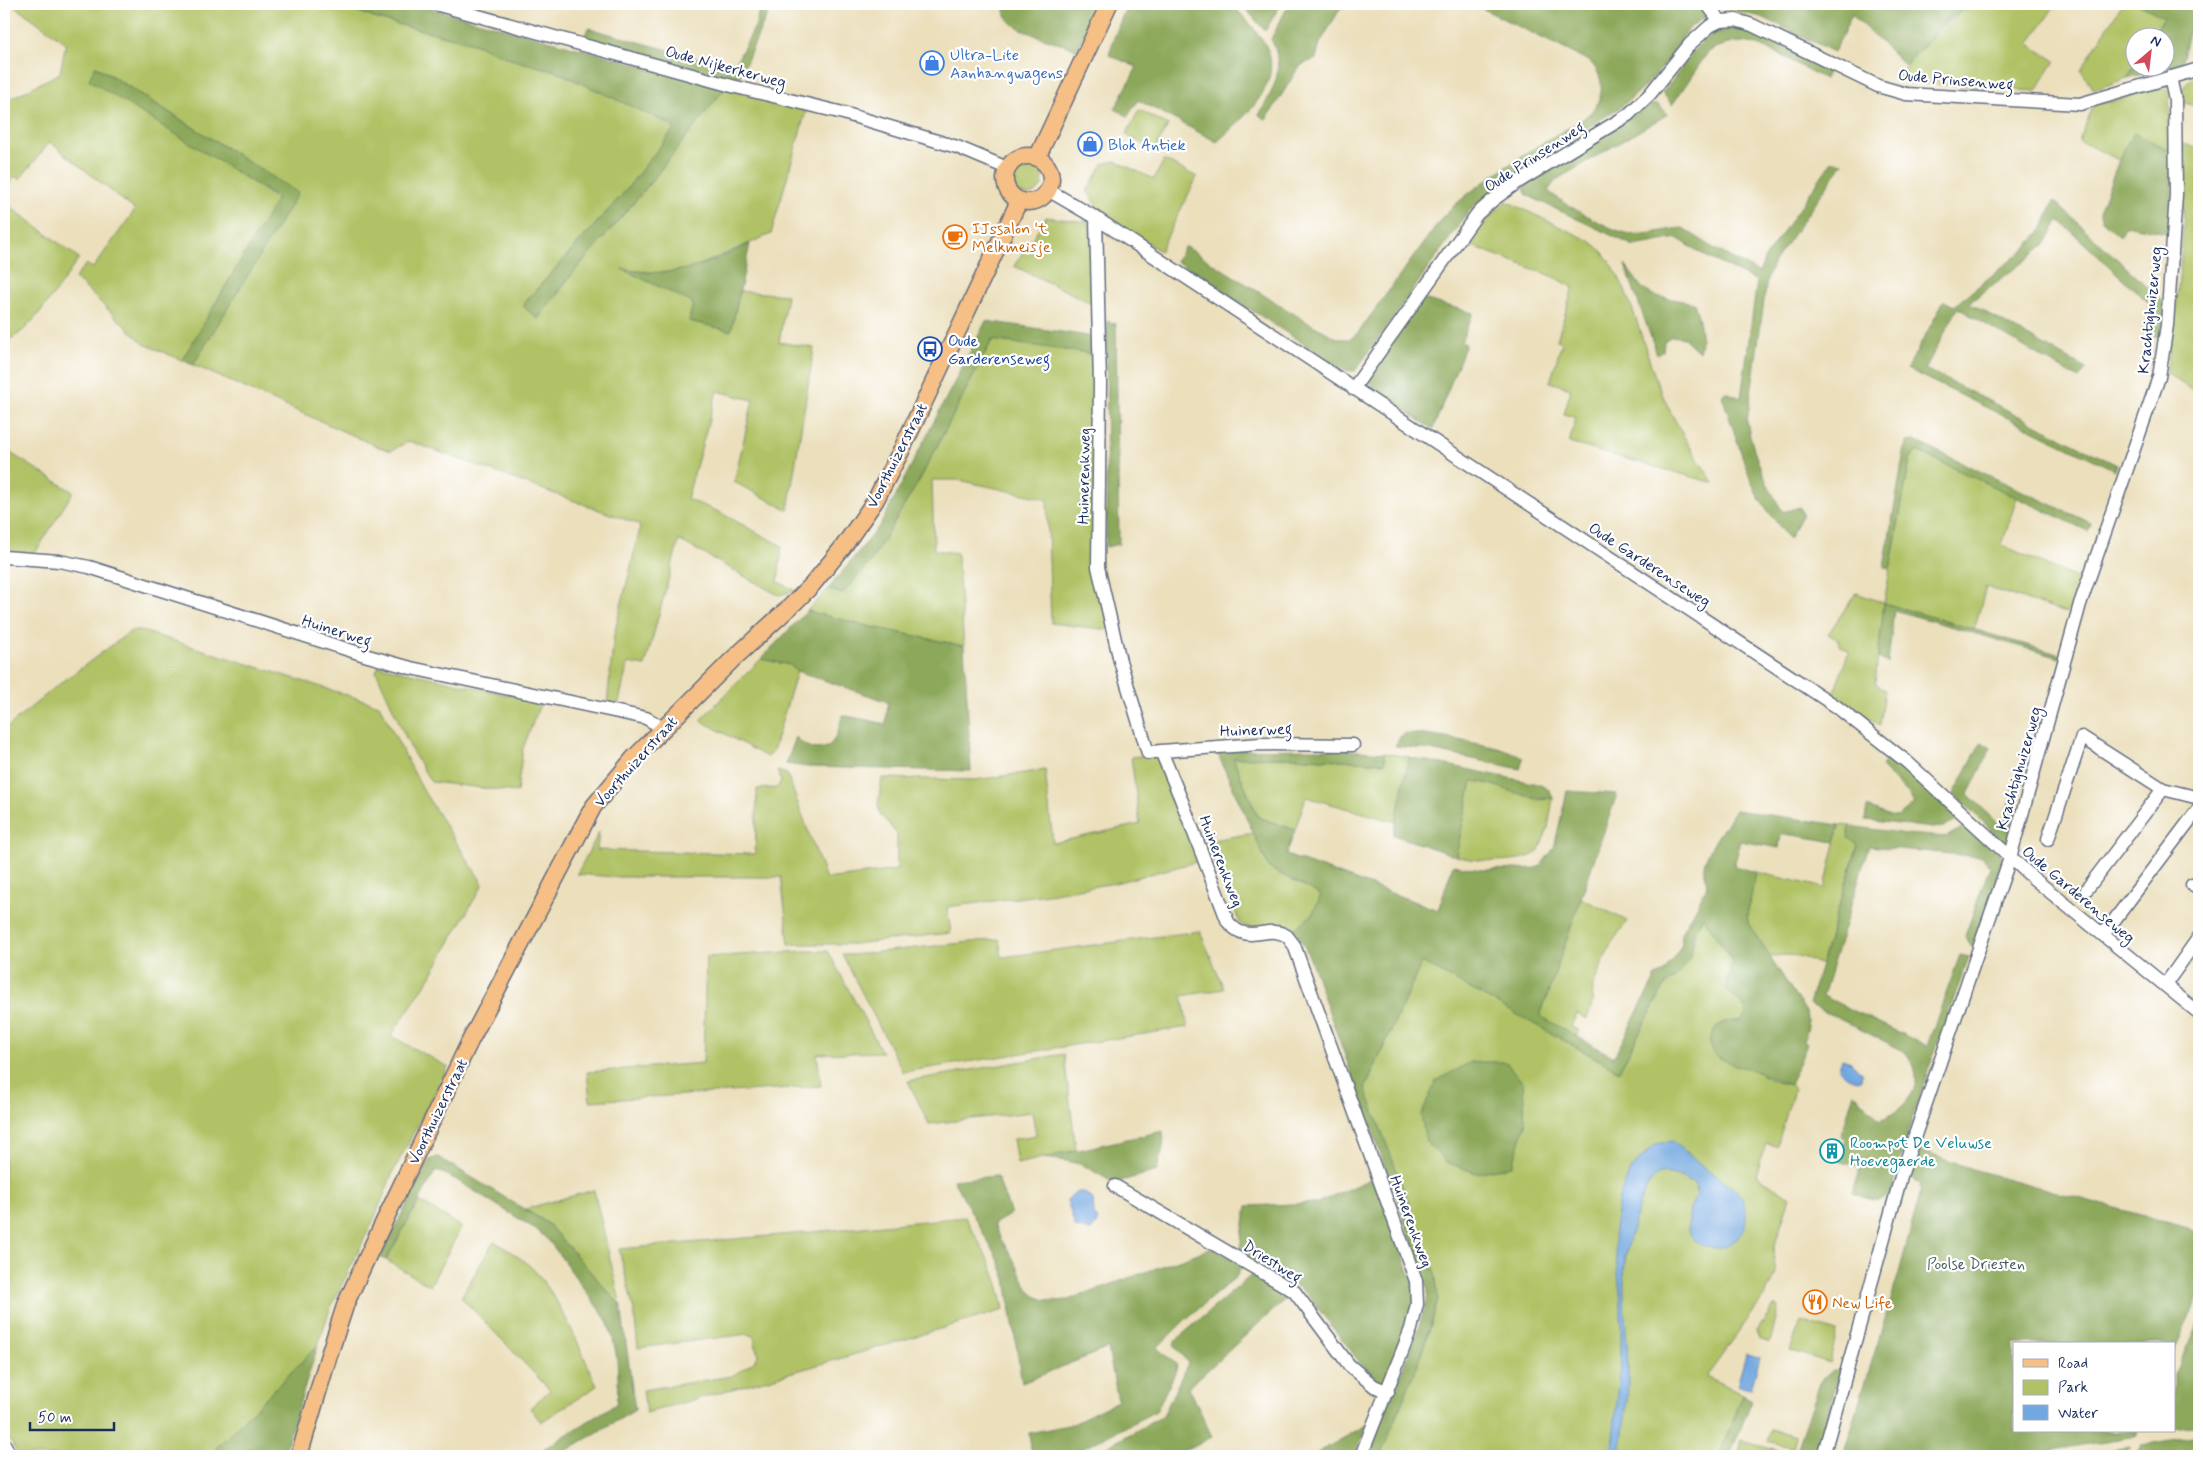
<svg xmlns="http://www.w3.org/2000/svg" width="2203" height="1460" viewBox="0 0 2203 1460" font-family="Mynerve,sans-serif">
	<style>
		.green { fill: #b0c265; stroke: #667862; fill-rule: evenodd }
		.forest { fill: #8ca85a; stroke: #546c5c }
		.water { fill: #72a7df; stroke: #466b9e }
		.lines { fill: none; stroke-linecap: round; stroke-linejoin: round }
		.minor-casing { stroke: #646d7f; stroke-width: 15 }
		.major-casing { stroke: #646d7f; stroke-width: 19 }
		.minor { stroke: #fff; stroke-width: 12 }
		.major { stroke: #f5bf86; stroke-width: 16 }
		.labels { text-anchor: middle; stroke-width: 4.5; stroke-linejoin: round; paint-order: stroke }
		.shop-label { font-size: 16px; fill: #366cbe; stroke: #fff; text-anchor: start }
		.street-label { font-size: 16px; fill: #1b2f5e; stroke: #fff }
		.food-label { font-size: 16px; fill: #c56008; stroke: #fff; text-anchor: start }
		.transit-label { font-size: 16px; fill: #164399; stroke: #fff; text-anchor: start }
		.culture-label { font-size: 16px; fill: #0d838f; stroke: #fff; text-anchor: start }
		.park-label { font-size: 16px; fill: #485b60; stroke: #fff }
	</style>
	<rect width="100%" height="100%" fill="#fff"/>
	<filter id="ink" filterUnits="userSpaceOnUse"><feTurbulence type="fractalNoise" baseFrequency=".02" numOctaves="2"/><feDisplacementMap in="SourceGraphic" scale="10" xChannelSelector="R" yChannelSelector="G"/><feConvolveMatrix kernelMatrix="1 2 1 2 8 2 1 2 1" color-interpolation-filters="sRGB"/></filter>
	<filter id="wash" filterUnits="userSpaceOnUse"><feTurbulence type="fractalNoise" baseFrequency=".0096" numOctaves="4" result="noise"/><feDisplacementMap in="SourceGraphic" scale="20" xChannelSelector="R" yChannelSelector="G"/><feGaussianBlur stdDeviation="1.12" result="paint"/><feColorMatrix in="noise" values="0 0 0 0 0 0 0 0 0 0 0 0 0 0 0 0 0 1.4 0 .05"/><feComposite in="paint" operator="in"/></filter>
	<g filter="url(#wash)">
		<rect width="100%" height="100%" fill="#ebdfbc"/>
		<path class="green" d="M17,4H338L377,19L474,43L511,59L555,71L671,124L674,129L622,195L525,302L555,298L568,279L642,193L725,88L806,111L771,234L688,270L662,273L625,270L694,303L689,321L731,330L740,291L787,295L779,342L814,348L788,510L734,482L753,400L717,391L687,499L719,512L782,546L778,582L796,591L778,595L679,540L645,666L628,663L618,706L607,704L614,635L640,529L638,524L409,441L391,451L379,447L193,365L297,193L96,66L277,200L182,360L144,344L75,278L86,264L93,268L135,210L50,142L19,180L15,176L4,192V102L60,73L66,43L16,7Z
			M1969,4H2056L2029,44L2055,61L2036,91L1910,83L1896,79C1916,47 1944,30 1969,4Z
			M2122,4H2138L2164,17L2152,37L2136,38L2135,65L2127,78L2094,90L2081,70Z
			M2199,77V107L2181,102C2181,88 2185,79 2199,77Z
			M2157,87L2167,89L2169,95L2172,151L2133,133L2119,160L2079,141L2094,104L2118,100Z
			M1139,110L1168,125L1155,150L1126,135Z
			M2183,144L2199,149V395L2166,373C2179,297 2187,221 2183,144Z
			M1164,160L1197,177L1160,251L1098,212L1094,200L1087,191L1103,164L1115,161L1154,179Z
			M1011 179a16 16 0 1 1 32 0a16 16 0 1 1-32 0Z
			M1506,201L1590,241C1627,266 1642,346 1659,387C1674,422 1693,453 1714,483L1569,443L1576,418L1564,414L1571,389L1550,382L1562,342L1557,340L1573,287L1552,276L1464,243Z
			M4,202L79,258C66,276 25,342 4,340Z
			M1046,217L1087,222L1090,228L1093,304L1014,266Z
			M992,340L1095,354V526L1110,630L1051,623L1047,499L958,480H932L934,550L957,553L964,646L867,626L807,611L828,589L842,594L919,481Z
			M4,449L73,492L34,555L4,554Z
			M1917,451L2017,497L2002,545L2083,581L2076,606L2066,613L1986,587L1974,630L1884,603L1875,683L1885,690L1880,726L1834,693L1849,651L1839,645L1840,641L1828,634L1856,593L1884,603L1910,459Z
			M139,630L379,705L424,792L483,884L429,979L391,1036L448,1067L393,1172L375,1217L330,1309L318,1345L210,1456H19L4,1430V730L53,689L131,631Z
			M761,659L790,665L797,671L773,751L767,757L700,720Z
			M379,666L541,702L523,748L517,792L431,782L412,751L376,671Z
			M1384,753L1409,757L1396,822L1306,797L1295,830L1258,817L1233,758L1293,757L1385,763Z
			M1159,754L1200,861L1115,883L1048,894L947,907L951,933L854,944H789L781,877H614L577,874L599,832L597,850L755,854L757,789L777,788L781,781L777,771L787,774L826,879L897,870V834L880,814L878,805L882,778L975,780L1045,770L1053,843L1140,824L1131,757Z
			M1472,781L1490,783L1539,800L1553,798L1548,828L1538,852C1522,864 1476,862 1456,856Z
			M1839,825L1850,826L1848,838L1858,844L1821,965C1800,955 1792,953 1769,957L1748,923L1747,915L1756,872L1825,888Z
			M1254,833L1269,868L1321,895L1312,915L1293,930L1246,927L1240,923L1206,841Z
			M1581,898L1627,921L1611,944L1593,985L1592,1004L1587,1019L1577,1014L1571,1026L1580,1031L1577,1037L1540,1016Z
			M1703,916L1733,962L1726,982L1734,997L1742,1004L1746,1010L1744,1017L1740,1021L1723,1022L1712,1033C1730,1049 1765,1086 1790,1084L1794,1089L1777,1146L1766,1144L1756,1175L1790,1197L1773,1251L1776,1274L1764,1297L1707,1376L1743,1395L1719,1456H1620C1623,1430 1628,1403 1628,1376C1628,1358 1625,1341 1624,1323C1621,1282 1625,1240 1640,1202C1644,1194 1648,1182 1656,1176C1666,1168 1686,1180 1695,1184L1696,1198L1690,1208L1689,1233L1699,1243L1711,1247L1727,1183L1708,1171L1686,1151L1648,1152L1631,1168L1619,1198L1616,1219L1615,1237L1621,1302L1622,1347L1620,1379L1611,1456H1380L1429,1333L1438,1300L1436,1277L1365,1089L1422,961L1619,1071L1665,985L1671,981L1690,956L1692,936ZM1523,1083L1525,1126L1512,1166Z
			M1200,931L1224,989L1182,996L1188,1027L903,1072L842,954L851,955L999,939L1002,957Z
			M804,951H828L882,1052L817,1054L821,1086L590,1101L587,1072L703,1063L706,957Z
			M1064,1054L1076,1150L1017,1164L1013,1139L1036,1135L1032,1112L929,1124L908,1081Z
			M594,1190L621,1306L547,1223L525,1209Z
			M419,1201L459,1225L461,1228L430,1286L386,1260Z
			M965,1217C983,1250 998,1272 1004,1310L825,1363L646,1413L643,1390L732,1376L754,1362L758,1356L754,1337L748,1334L638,1348L634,1311L619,1249L792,1234Z
			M494,1241C505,1248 518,1256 529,1265C559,1293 580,1349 597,1386L541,1422L530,1408L550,1390L461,1297Z
			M1774,1306L1779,1307L1770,1343L1759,1339L1756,1331Z
			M1801,1321L1837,1332L1829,1363L1790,1350Z
			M1771,1429L1796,1436L1793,1448L1768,1441Z
			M1742,1440L1800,1456H1738Z"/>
		<path class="forest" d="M338,4H414L725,88L642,193L568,279L538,319L524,307L525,302L622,195L674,129L671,125L555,71L510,59L474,43L377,19Z
			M760,4H772L740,76L731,80L584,38L588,28L730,67L734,66L756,25Z
			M1007,4H1046L1051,6L1053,4H1098L1077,50C1058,41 1024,35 1009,21C1005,16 1005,12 1005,6Z
			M1127,4H1232C1243,17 1258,31 1266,46C1285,85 1242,119 1217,142L1138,100L1128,116L1115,109L1137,67L1109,55L1114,38Z
			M1242,4H1281L1265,31Z
			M1289,4H1343L1320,43L1316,59L1303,64L1297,70L1268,117L1265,119L1259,115C1274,89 1286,68 1271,39Z
			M1473,4H1701L1708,9L1709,19L1703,18L1689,28L1662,68L1640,91L1622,106L1515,173L1469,211L1355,371L1344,370L1176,261L1185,246L1307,322L1339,339H1350L1358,333L1444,215C1475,185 1513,162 1549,139C1562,131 1580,123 1591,112C1606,97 1604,74 1589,61Z
			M1724,4H1969L1942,26L1905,65L1852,15L1834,52L1762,17L1739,12Z
			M2138,4H2196L2181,65L2127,78L2135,65L2136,68H2166V38L2152,37L2164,17Z
			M1726,28L1743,29L1830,68L1825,79C1804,69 1765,43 1742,42C1731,42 1717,47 1708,52L1672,105L1662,92C1686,69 1691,40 1726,28Z
			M95,66L298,193L193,365L182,360L277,199L273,195L89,80Z
			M1657,104L1668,114L1556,180L1548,191C1564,204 1610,231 1630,234C1647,236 1666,229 1683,228L1717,250L1759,273L1765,258L1832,161L1843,163L1774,262L1767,279L1747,422C1753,454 1766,485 1783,512L1800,507L1803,514L1789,539L1760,500L1750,479L1722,396L1725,392L1741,398L1757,281L1707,257L1677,238L1634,246L1535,199L1527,195L1524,189L1526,185L1649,105Z
			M2133,133L2172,151V234L2126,225L2120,236L2102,220L2099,212L2119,160Z
			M2054,201L2165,303L2161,338L2146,333L2150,304L2059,220L2044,246L1969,303L2086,369L2079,379L1958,308L1925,369L2117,465L2115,470L1907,369L1944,301L1954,306L2027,247L2043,228Z
			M750,244L731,331L689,321L693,303L622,269C676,279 702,266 750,244Z
			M1625,265L1642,288L1655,296L1694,303C1699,318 1704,336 1699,352L1684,338L1672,336L1664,341L1663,351L1657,354Z
			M1423,299L1473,313L1461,342L1466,344L1433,429L1376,391L1371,383L1370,374Z
			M986,321L1095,337V354L992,340L919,481L871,561L842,594L828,589L881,524Z
			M1107,321L1116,324L1119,544L1106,547Z
			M1915,441L2091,523L2088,531L1917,451L1910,459L1890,568L1884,567L1905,447L1907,442Z
			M1884,603L2061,655L2060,658L1894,610L1888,663L1878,658Z
			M807,611L867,626L964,646L971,771L808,767L786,764L796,737C808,752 829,755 837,734C839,728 841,721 842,715L886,724L888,702L797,671L790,665L761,659Z
			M1406,733C1424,734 1513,747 1523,758L1520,769L1426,749L1395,746L1400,737Z
			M1981,742L1991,748L1968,794L2002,827L2020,764L2027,768L2006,844L1954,794Z
			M1333,749L1384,753L1385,763L1293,757L1233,758L1258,817L1295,830L1286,855L1438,910L1453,865L1481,870L1520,869L1536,868L1541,865L1554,848L1567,791L1617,794L1540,1016L1614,1057L1656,976L1664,972L1679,950L1682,943L1681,933L1706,889C1708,881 1704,874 1704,866C1706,851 1727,824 1735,810L1839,825L1835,842L1793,835H1781L1779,848L1741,841L1734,866L1756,872L1747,915L1748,923L1806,1012L1808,1027L1804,1041L1807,1044L1790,1085C1778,1082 1768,1076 1757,1072C1741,1065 1696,1059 1713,1032C1720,1021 1728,1021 1740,1021L1744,1017L1746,1010L1742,1004L1727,991L1726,982L1733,962L1703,916L1693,936C1696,953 1680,977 1665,985L1619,1071L1422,962L1365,1088L1427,1250L1436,1277L1438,1300L1419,1362L1380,1456H1367L1416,1336L1427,1301L1428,1289C1396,1195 1362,1102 1328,1009C1321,991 1307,941 1293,930L1312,915L1321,895L1269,868L1216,750Z
			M1892,755L1962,817L1943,827L1932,828L1865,820L1867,807L1890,816L1898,817L1914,804L1909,794L1883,769L1882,766Z
			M1409,757L1533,783C1543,786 1550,787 1553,798C1526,802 1500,783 1472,781L1456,856L1393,835Z
			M1969,824L2003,857L1972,947L1965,936L1990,866L1982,857L1869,846L1823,996L1927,1046L1960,955L1969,957C1940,1036 1911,1114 1890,1195L1877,1201L1852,1193L1860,1167L1839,1161L1845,1138L1841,1136L1854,1093L1880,1120C1910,1108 1930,1079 1904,1051L1809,1004L1858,845L1848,838L1850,826L1906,834L1946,837Z
			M1471,1062H1506L1523,1083L1525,1126L1512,1166L1476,1173L1446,1162L1426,1142L1421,1115L1436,1081Z
			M1163,1131C1166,1149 1159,1155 1157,1171L1114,1183L1083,1165L1067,1161L1043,1158Z
			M1915,1149L1972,1169L2199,1231V1296L2174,1351V1344H2014V1431H2138L2136,1436L2018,1456H1843L1899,1273L1921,1191L1919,1184L1908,1175Z
			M438,1157L547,1223L621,1306L635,1410L557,1456H532L616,1404C621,1377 617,1344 606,1319L550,1242L537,1230L455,1179L436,1170L386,1260L380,1257L429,1160Z
			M997,1176L1011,1214L994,1224C998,1236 1004,1244 1011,1255C1029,1285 1024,1305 1068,1300L1212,1248L1239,1263L1240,1270L1237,1276L1185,1320L1157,1348L1177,1365L1176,1371L1156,1411L1080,1450L1082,1456H1032L1029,1433L1069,1425L1118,1401L1108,1348L1022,1383L1006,1279L999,1261L953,1180Z
			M1375,1177L1416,1291L1415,1306L1383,1385L1372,1378L1307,1294L1300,1288L1239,1253L1247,1206L1317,1203Z
			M1255,1272L1292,1293L1189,1387L1212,1437L1172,1456H1090L1163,1416L1188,1363L1174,1345L1176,1340Z
			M2199,1320V1425L2174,1429V1375Z
			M318,1345L283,1456H210L219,1445Z
			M1832,1370H1840L1817,1456H1795L1821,1380Z
			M1743,1395L1752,1400L1732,1450L1730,1456H1719Z
			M1368,1424L1355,1456H1312Z
			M2199,1435V1456H2137L2142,1445Z
			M2131,1447L2126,1456H2072Z"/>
		<path class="water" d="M1842,1059L1851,1062L1862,1073L1861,1079L1858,1081C1849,1079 1843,1075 1839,1067Z
			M1672,1141C1685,1150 1695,1161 1708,1171C1719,1179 1734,1184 1741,1197C1764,1239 1706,1269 1688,1230L1690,1208L1697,1193L1695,1184C1686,1180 1666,1168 1656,1176C1644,1185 1638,1207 1635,1221C1632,1233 1627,1244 1625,1258C1621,1297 1628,1336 1628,1376C1628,1403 1623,1430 1620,1456H1611L1621,1364V1302L1614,1237L1619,1198L1631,1168L1656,1144Z
			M1075,1192H1083L1093,1199L1094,1215L1098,1219L1096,1225L1091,1231L1075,1227L1067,1200Z
			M1746,1354L1760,1357L1751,1389L1737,1386Z"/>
	</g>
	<g filter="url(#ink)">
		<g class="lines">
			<g class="minor-casing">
				<path id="minor" d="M435,4L732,86L843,113L957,147L1007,168
					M1707,4L1720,21
					M1048,190L1096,218L1837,707L1907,762L2033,878L2199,1013
					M1096,218L1100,384L1098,567L1120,661L1148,753L1161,751L1181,799L1228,922C1249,947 1267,923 1287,936C1289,938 1292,943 1294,945L1416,1281L1417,1304L1411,1329L1361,1456
					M1353,389L1477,214L1493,200L1518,182L1628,115L1650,94L1690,44L1710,26L1720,21L1736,20L1752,25L1878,86L1906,94L2080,104L2199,69
					M4,557L59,561L89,567L368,656L411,668L646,718L663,728
					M1161,751L1261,744L1353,745
					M2048,839L2082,737L2163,789
					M2192,885L2199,889
					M2087,889L2163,789L2199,798
					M2103,935L2199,808
					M2165,985L2199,937
					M1115,1186L1294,1291L1349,1365L1374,1386L1388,1392
					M4,1444L11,1456
					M1823,1456L1902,1173L2010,858L2080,604L2159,377L2167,325L2176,195L2175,100L2170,77"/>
			</g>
			<g class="major-casing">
				<path id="major" d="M1005 179a23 23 0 1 1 46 0a23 23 0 1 1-46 0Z
					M1037,158L1109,4
					M299,1456L328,1358L346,1303L371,1249L470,1041L593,807L633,759L732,660L792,605L812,585L843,547L875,501L901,451L1019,201"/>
			</g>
			<use href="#minor" class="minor"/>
			<use href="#major" class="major"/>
		</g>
	</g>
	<defs>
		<g id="shop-ring" transform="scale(1.25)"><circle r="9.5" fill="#fff" stroke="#3f7fe0" stroke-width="1.5"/><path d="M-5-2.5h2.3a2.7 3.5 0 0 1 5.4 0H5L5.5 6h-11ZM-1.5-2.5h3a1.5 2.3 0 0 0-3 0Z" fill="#3f7fe0"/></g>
		<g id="cafe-ring" transform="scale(1.25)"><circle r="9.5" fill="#fff" stroke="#e8710a" stroke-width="1.5"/><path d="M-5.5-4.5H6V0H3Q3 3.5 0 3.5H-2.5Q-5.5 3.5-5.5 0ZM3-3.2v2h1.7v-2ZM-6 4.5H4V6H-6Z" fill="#e8710a"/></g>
		<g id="bus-ring" transform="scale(1.25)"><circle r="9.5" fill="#fff" stroke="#1a4fb4" stroke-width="1.5"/><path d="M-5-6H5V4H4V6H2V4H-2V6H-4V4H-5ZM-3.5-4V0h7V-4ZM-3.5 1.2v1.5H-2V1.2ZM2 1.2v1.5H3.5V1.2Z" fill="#1a4fb4"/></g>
		<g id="building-ring" transform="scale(1.25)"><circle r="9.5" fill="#fff" stroke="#0f9aa8" stroke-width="1.5"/><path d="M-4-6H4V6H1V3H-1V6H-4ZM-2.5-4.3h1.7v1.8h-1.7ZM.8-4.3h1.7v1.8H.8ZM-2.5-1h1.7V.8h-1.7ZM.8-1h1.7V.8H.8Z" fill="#0f9aa8"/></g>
		<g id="restaurant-ring" transform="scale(1.25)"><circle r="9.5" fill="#fff" stroke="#e8710a" stroke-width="1.5"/><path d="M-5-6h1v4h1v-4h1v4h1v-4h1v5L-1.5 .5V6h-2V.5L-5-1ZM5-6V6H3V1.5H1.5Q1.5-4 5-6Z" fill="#e8710a"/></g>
	</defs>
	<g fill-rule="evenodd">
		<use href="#shop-ring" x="932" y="63"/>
		<use href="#shop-ring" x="1090" y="144"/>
		<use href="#cafe-ring" x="955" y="237"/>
		<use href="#bus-ring" x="930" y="349"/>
		<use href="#building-ring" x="1832" y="1151"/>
		<use href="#restaurant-ring" x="1815" y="1302"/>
	</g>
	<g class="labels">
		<g class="shop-label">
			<text x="950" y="60">Ultra-Lite<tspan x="950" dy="18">Aanhangwagens</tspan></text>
			<text x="1108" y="150">Blok Antiek</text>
		</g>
		<g class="street-label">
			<text transform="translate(726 66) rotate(15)" y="6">Oude Nijkerkerweg</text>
			<text transform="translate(1956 79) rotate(5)" y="6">Oude Prinsenweg</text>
			<text transform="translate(1534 156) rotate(-33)" y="6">Oude Prinsenweg</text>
			<text transform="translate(2149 310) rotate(-84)" y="6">Krachtighuizerweg</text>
			<text transform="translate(896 455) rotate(-63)" y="6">Voorthuizerstraat</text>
			<text transform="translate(1083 476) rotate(-89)" y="6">Huinerenkweg</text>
			<text transform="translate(1650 564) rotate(33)" y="6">Oude Garderenseweg</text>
			<text transform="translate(337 630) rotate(18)" y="6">Huinerweg</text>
			<text transform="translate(1256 729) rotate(-2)" y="6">Huinerweg</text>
			<text transform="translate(635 761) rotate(-48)" y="6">Voorthuizerstraat</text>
			<text transform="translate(2018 768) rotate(-74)" y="6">Krachtighuizerweg</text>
			<text transform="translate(1222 861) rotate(69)" y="6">Huinerenkweg</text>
			<text transform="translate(2079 894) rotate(40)" y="6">Oude Garderenseweg</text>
			<text transform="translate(437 1111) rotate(-64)" y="6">Voorthuizerstraat</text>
			<text transform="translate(1412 1221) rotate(70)" y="6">Huinerenkweg</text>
			<text transform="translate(1273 1261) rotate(32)" y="6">Driestweg</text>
		</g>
		<g class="food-label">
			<text x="972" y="234">IJssalon 't<tspan x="972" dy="18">Melkmeisje</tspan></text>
			<text x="1832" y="1308">New Life</text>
		</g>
		<g class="transit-label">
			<text x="948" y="346">Oude<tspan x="948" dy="18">Garderenseweg</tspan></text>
		</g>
		<g class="culture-label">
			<text x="1850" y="1148">Roompot De Veluwse<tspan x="1850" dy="18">Hoevegaerde</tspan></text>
		</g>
		<g class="park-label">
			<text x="1976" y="1269">Poolse Driesten</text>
		</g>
	</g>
	<rect width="2203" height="1460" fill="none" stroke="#fff" stroke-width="20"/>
	<rect x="2013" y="1342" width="162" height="90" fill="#ffffff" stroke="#a4acbf"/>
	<rect x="2023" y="1359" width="25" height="8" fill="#f5bf86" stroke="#a4acbf"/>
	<text x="2058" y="1368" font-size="15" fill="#1b2f5e">Road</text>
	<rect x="2023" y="1380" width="25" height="15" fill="#b0c265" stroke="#a4acbf"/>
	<text x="2058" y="1392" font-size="15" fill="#1b2f5e">Park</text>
	<rect x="2023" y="1405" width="25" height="15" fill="#72a7df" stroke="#a4acbf"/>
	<text x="2058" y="1418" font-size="15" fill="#1b2f5e">Water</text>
	<g transform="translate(2150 52) rotate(28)"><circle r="24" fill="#ffffff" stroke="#a4acbf"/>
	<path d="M0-4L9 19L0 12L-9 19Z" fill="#d1495b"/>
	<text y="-8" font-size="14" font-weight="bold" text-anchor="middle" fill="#1b2f5e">N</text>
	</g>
	<path d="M30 1422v8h84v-8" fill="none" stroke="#1b2f5e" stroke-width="2.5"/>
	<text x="38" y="1422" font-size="15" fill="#1b2f5e" stroke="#ffffff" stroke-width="4" paint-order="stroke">50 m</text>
</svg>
